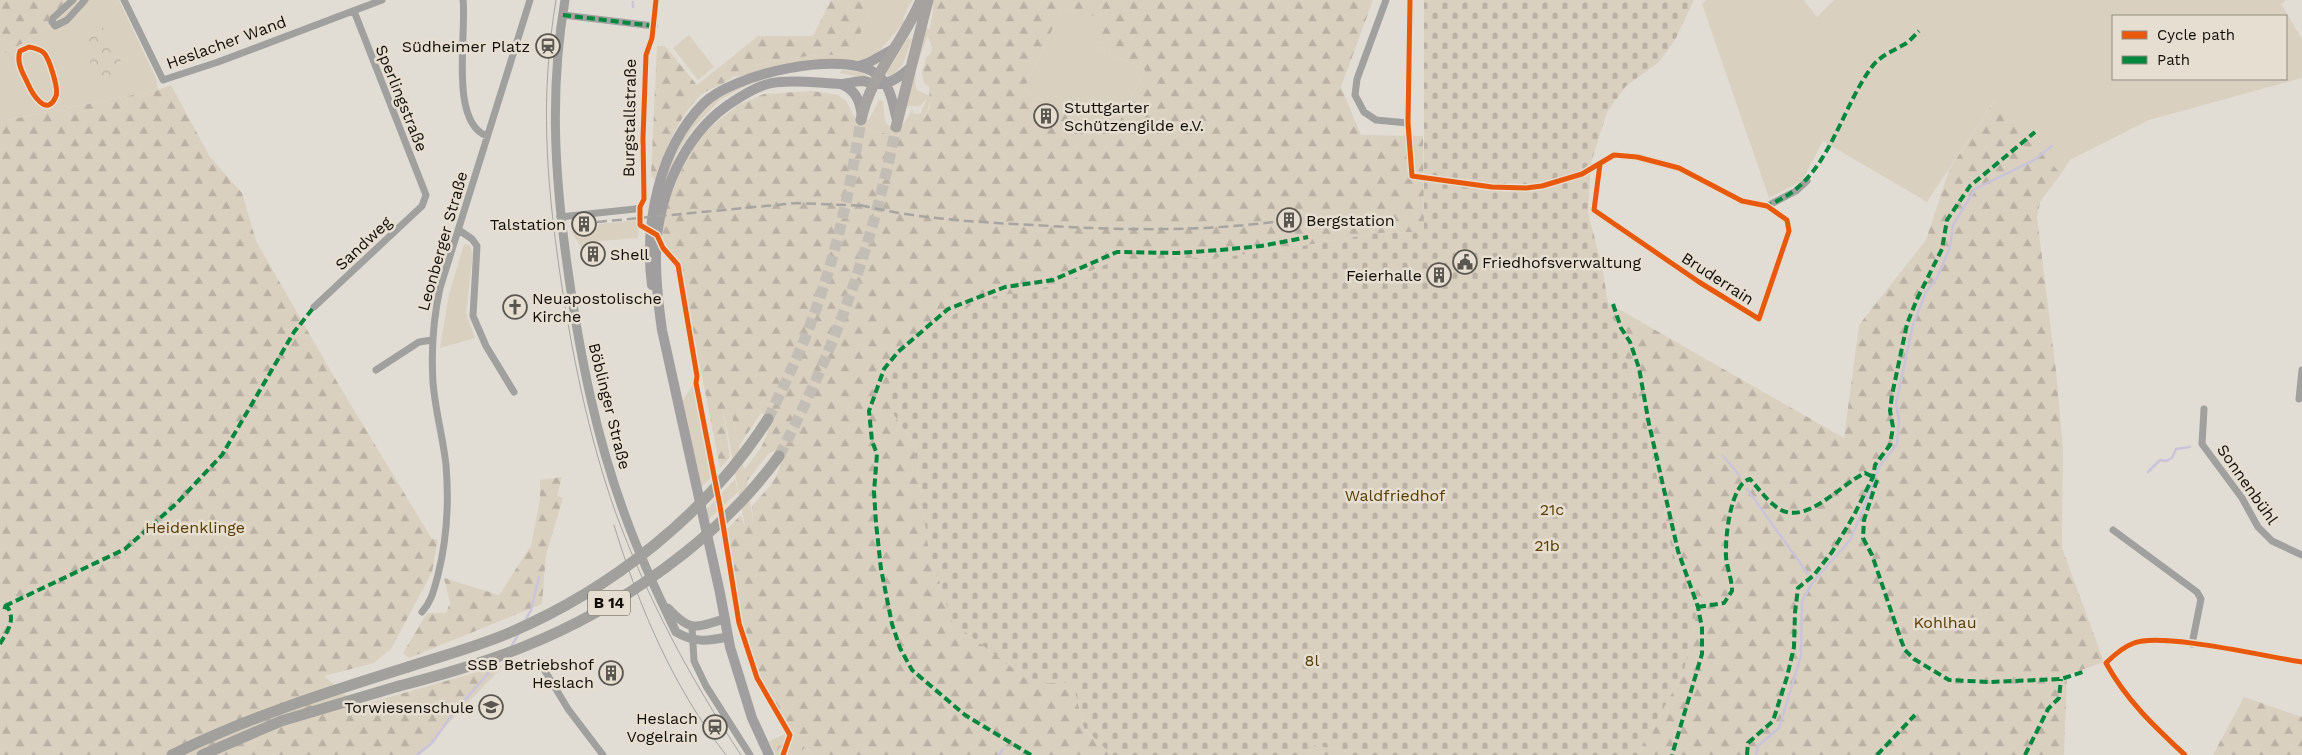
<svg xmlns="http://www.w3.org/2000/svg" width="2302" height="755" viewBox="0 0 2302 755" font-family="'Work Sans',sans-serif">
	<style>
		.green { fill: #dad0c0; fill-rule: evenodd }
		.forest { fill: url(#forest-firs); fill-rule: evenodd }
		.cemetery { fill: url(#cemetery-stones) }
		.park { fill: url(#park-crowns) }
		.lines { fill: none; stroke-linecap: round; stroke-linejoin: round }
		.stream { stroke: #cac4db; stroke-width: 2.5 }
		.trunk-tunnel { stroke: #c2beb6; stroke-width: 11; stroke-dasharray: 11 5.5; stroke-linecap: butt }
		.minor { stroke: #a0a09f; stroke-width: 7 }
		.tertiary { stroke: #a0a09f; stroke-width: 9 }
		.secondary { stroke: #a09e9e; stroke-width: 10 }
		.primary { stroke: #a5a29f; stroke-width: 11 }
		.trunk { stroke: #a2a09c; stroke-width: 11 }
		.tram { stroke: #a6a5a1; stroke-width: 1 }
		.rail { stroke: #a6a5a1; stroke-width: 2.5; stroke-dasharray: 10 5; stroke-linecap: butt }
		.trunk-bridge { stroke: #a2a09c; stroke-width: 11 }
		.quiet { stroke: #00873e; stroke-width: 4; stroke-dasharray: 8 4; stroke-linecap: butt }
		.cycleway-casing { stroke: #e6ded0; stroke-width: 8 }
		.cycleway { stroke: #e8590c; stroke-width: 5 }
		.labels { text-anchor: middle; stroke-width: 5; stroke-linejoin: round; paint-order: stroke }
		.shield { fill: #e6ded0; stroke: #514c45; stroke-width: 1 }
		.shield-label { font-size: 15px; font-weight: bold; fill: #110e09 }
		.street-label { font-size: 16px; fill: #110e09; stroke: #e6ded0 }
		.poi-label { font-size: 16px; fill: #110e09; stroke: #e6ded0; text-anchor: end }
		.park-label { font-size: 16px; fill: #583d00; stroke: #e6ded0 }
	</style>
	<defs>
		<pattern id="forest-firs" width="22" height="20" patternUnits="userSpaceOnUse" patternTransform="scale(1.25)"><rect width="22" height="20" fill="#dad0c0"/><path d="M5 1l3.5 6h-7zM16 11l3.5 6h-7z" fill="#bab1a4"/></pattern>
		<pattern id="cemetery-stones" width="16" height="16" patternUnits="userSpaceOnUse" patternTransform="scale(1.25)"><rect width="16" height="16" fill="#dad0c0"/><path d="M2 7V4a2 2 0 0 1 4 0v3zM10 15v-3a2 2 0 0 1 4 0v3z" fill="#bab1a4"/></pattern>
		<pattern id="park-crowns" width="20" height="18" patternUnits="userSpaceOnUse" patternTransform="scale(1.25)"><rect width="20" height="18" fill="#dad0c0"/><path d="M2 6a3 3 0 1 1 6 0M12 15a3 3 0 1 1 6 0" fill="none" stroke="#bab1a4"/></pattern>
	</defs>
	<rect width="100%" height="100%" fill="#e1ddd5"/>
	<path class="green" d="M79,0H119L156,78L158,90L6,120L0,105V56C28,40 57,24 79,0Z
		M873,0H895L894,3L901,7H908L903,19L904,23L879,51L869,58L848,62L795,64L735,77L738,71C774,60 811,53 848,55L858,40Z
		M1706,0H1804L1817,17L1834,0H2286L2281,4L2302,39V78L2149,120L2070,160L2061,174L1994,101L1927,202L1823,141L1802,181L1769,198L1702,4ZM2113,16H2286V79H2113Z
		M1063,7L1109,20L1096,47L1145,70L1113,135L1023,91Z
		M925,28L930,29C925,47 910,72 917,90L930,96C931,116 914,127 898,136L873,131L856,124L846,101L838,95C855,105 848,120 866,121L870,118L879,100L883,101L885,121C897,138 908,120 912,108L913,113L920,114L927,98L920,106H905Z
		M689,35L714,67L698,80L673,48Z
		M908,38L912,39L903,64L893,75L887,76V72Z
		M841,70L861,72L870,77L867,79L840,73Z
		M751,83L720,100L693,128L676,155L666,185L663,183C682,136 697,97 751,83Z
		M639,220L638,238L600,241L582,249L571,231L598,228V224Z
		M464,244L469,245L473,253L466,313L475,338L440,348L449,294Z
		M693,384L711,478L701,487L682,402Z
		M723,408L732,417L747,481L753,521L745,527Z
		M735,479L738,492L709,519L706,510Z"/>
	<path class="forest" d="M0,0H79C57,24 28,40 0,56Z
		M831,0H873L858,40L848,55C811,53 774,60 738,71C731,84 711,86 700,96C677,118 665,151 656,181L651,176L657,46H665L697,85L758,36H813Z
		M895,0H913L908,7L901,8L894,3Z
		M932,0H1373L1341,87L1361,135L1423,136L1424,232L1378,233L1267,252L1222,257L1116,260L1066,282L1027,292L987,297L894,415L913,442L928,545L1032,683H1073L1084,728L1112,755H815L788,733L759,676L742,623L725,531L741,515L745,527L753,521L752,506C764,492 786,474 779,453L775,451L769,453L747,481L744,470C757,453 771,439 769,416L761,413L739,446L732,417L723,409L730,457L720,468L680,265L663,240V222L667,204L680,173L698,139L719,120L740,104L764,94L812,91L838,95L846,101L856,124L873,131L898,136L925,116L930,106L929,87L924,83L922,73L926,57L931,53L932,47L928,37L933,12ZM1063,7L1108,20L1096,47L1145,70L1113,135L1023,91Z
		M171,85L210,157L242,193L256,241L340,387L432,539H438L432,572L391,649L374,663L324,676L358,706L505,664L418,755H0V105L7,120L158,90Z
		M1994,101L2061,174L2040,202L2037,217L2056,371L2063,448L2062,548L2104,662L2067,675L2064,755H1638L1684,671L1696,614L1682,571L1672,552L1647,427L1608,303L1844,438L1859,325L1926,240L1949,170Z
		M562,477L557,496L563,498L546,555L542,604L409,658L403,653L427,613H446L450,603L444,578L499,595L531,546L540,499V480Z
		M2244,697L2302,717V755H2213Z
		M1314,745L1347,752L1348,755H1308Z"/>
	<path class="cemetery" d="M1424,0H1694L1675,40L1659,62L1626,86L1607,112L1591,163L1588,213L1602,266L1608,303L1647,427L1672,552L1682,571L1696,614L1684,671L1638,755H1348L1347,752L1314,745L1308,755H1112L1084,728L1073,683H1032L952,622L928,545L913,442L894,415L888,374L949,317L987,297L1027,292L1066,282L1116,260L1222,257L1267,252L1378,233L1424,232Z"/>
	<path class="park" d="M98,24C110,29 130,69 118,81C101,98 68,34 98,24Z
		M788,733L815,755H776L769,741Z"/>
	<g class="lines">
		<path class="stream" d="M633,7V2
			M1723,456L1740,476
			M2148,472L2160,460L2166,461L2172,458L2176,449L2190,447
			M1876,475L1879,467L1897,444L1899,421L1896,404L1913,325L1926,292L1937,278L1950,247L1953,225L1975,189L2034,160L2052,146
			M1747,489L1808,574
			M525,621L531,610L539,577
			M511,647L519,633
			M417,755L432,743L454,712L501,659
			M999,755L1003,749
			M1756,755L1758,746L1779,728L1801,656L1802,601L1813,582L1851,539L1874,481"/>
		<path class="trunk-tunnel" d="M768,419C786,381 805,343 818,303C839,244 851,183 861,120
			M779,456C835,349 873,245 896,127"/>
		<path class="minor" d="M73,0L53,18L52,22L55,26L67,20L85,0
			M124,0L163,80L218,62L382,0
			M463,0C467,33 449,122 487,136
			M1386,0L1357,79L1355,95L1364,112L1376,120L1408,123
			M1410,0L1408,123L1412,176L1492,187L1526,188L1542,186L1582,174L1614,155L1637,157L1679,168L1742,201L1767,206L1787,220L1789,231L1759,319L1699,282L1594,210L1600,164
			M563,15L654,26
			M1767,206L1796,191L1807,181
			M560,217L635,209L640,207L644,199L643,138L646,55L652,38L656,0
			M459,230L472,239L477,246L473,316L486,346L514,392
			M314,307L422,206L426,195L354,11
			M376,370L419,342L432,340
			M2299,399L2302,370
			M2204,409L2202,444L2242,498L2258,527L2272,541L2302,555
			M2113,530L2197,592L2201,599L2192,644
			M422,612C432,601 434,589 438,575C447,539 449,501 446,465C443,437 435,410 433,382C431,350 433,320 440,288L530,0
			M692,627L694,661L706,686L750,755
			M539,661L568,709L603,755
			M2185,755C2155,727 2126,700 2106,663C2114,655 2123,647 2134,643C2161,632 2268,657 2302,662"/>
		<path class="tertiary" d="M565,0C549,92 555,180 568,271C580,355 596,438 626,518C640,557 658,595 676,632C694,643 708,641 727,637
			M668,608C690,632 695,628 724,619"/>
		<path class="secondary" d="M858,66L868,63L895,48
			M841,84C856,90 860,101 862,116
			M652,285C644,224 659,149 703,104C731,74 846,48 878,75C891,86 893,105 897,120
			M769,755L752,718L730,647L720,593L662,330C658,302 654,264 657,236C663,184 689,129 734,101C748,92 763,83 779,82C800,80 820,83 840,84C847,84 855,81 863,81C870,82 877,86 885,83C895,81 903,74 911,67"/>
		<path class="primary" d="M861,120C870,76 904,41 921,0
			M896,127L928,0"/>
		<path class="trunk" d="M172,755C248,717 328,692 408,667
			M202,755L281,721L399,686"/>
		<path class="tram" d="M556,0C540,97 546,177 560,274C572,354 588,434 615,511C647,598 690,678 741,755
			M614,525C639,607 673,687 726,755"/>
		<path class="rail" d="M860,205C918,219 975,222 1034,225C1114,230 1194,232 1274,222
			M597,222L797,203L867,206"/>
		<path class="trunk-bridge" d="M408,667C442,656 476,647 509,633C612,589 707,514 768,419
			M399,686C441,675 483,663 523,647C619,609 719,539 779,456"/>
		<path class="quiet" d="M563,15L654,26
			M1764,206C1770,206 1776,201 1781,199C1829,174 1841,109 1871,68C1879,56 1893,51 1905,44C1910,41 1915,35 1919,31
			M1613,304L1621,328L1630,342L1639,368L1649,424L1678,551L1698,607L1702,628V654L1672,755
			M1877,480L1864,520L1863,538L1872,555L1901,640L1905,650L1914,659L1949,680L1990,682L2061,679L2083,672
			M5,606L125,549L177,503L222,455L294,332L314,307
			M1698,607L1724,603L1732,591C1732,579 1727,568 1726,557C1725,539 1730,484 1750,479C1758,488 1765,498 1774,505C1802,531 1839,485 1865,473L1873,477
			M0,644C6,633 16,621 8,608L0,606
			M1031,755L965,715L912,670L900,648L892,624L881,569L876,523L874,492L877,454L872,441L869,411L884,369L898,352L948,309L1005,287L1053,280L1117,252L1178,253L1220,250L1261,246L1308,237
			M1747,755L1748,743L1773,721L1787,677L1794,647L1795,612L1798,588L1814,575L1832,552L1853,517L1873,477L1875,465L1890,445L1893,427L1890,411L1892,395L1907,324L1917,299L1942,249L1947,220L1970,186L2035,132
			M1877,755L1915,715
			M2025,755L2048,709L2059,698L2061,679"/>
		<g class="cycleway-casing">
			<path id="cycleway" d="M656,0L652,38L646,55L643,138L644,199L640,207V225L657,235L663,248L678,265L697,376L696,383L720,506L739,623L757,678L790,735L783,755
				M1410,0L1408,123L1412,176L1492,187L1526,188L1542,186L1582,174L1614,155L1637,157L1679,168L1742,201L1767,206L1787,220L1789,231L1759,319L1699,282L1594,210L1600,164
				M29,47C34,48 40,49 44,53C49,58 59,89 56,96C47,119 32,93 28,84C23,73 16,63 20,51Z
				M2185,755C2155,727 2126,700 2106,663C2114,655 2123,647 2134,643C2161,632 2268,657 2302,662"/>
		</g>
		<use href="#cycleway" class="cycleway"/>
	</g>
	<defs>
		<g id="station-ring" transform="scale(1.25)"><circle r="9.5" fill="#e6ded0" stroke="#5a5650" stroke-width="1.5"/><path d="M-3-6H3Q5-6 5-4V2Q5 4 3 4L4.5 6H3L1.5 4h-3L-3 6H-4.5L-3 4Q-5 4-5 2V-4Q-5-6-3-6ZM-3.5-4v3h7v-3ZM-3.5 1v1.5H-2V1ZM2 1v1.5H3.5V1Z" fill="#5a5650"/></g>
		<g id="building-ring" transform="scale(1.25)"><circle r="9.5" fill="#e6ded0" stroke="#5a5650" stroke-width="1.5"/><path d="M-4-6H4V6H1V3H-1V6H-4ZM-2.5-4.3h1.7v1.8h-1.7ZM.8-4.3h1.7v1.8H.8ZM-2.5-1h1.7V.8h-1.7ZM.8-1h1.7V.8H.8Z" fill="#5a5650"/></g>
		<g id="civic-ring" transform="scale(1.25)"><circle r="9.5" fill="#e6ded0" stroke="#5a5650" stroke-width="1.5"/><path d="M-.6-6.5H3V-4.5H.6V-3L4-1V1h2V6H-6V1h2V-1L-.6-3ZM-1.2 2.5V6h2.4V2.5Z" fill="#5a5650"/></g>
		<g id="church-ring" transform="scale(1.25)"><circle r="9.5" fill="#e6ded0" stroke="#5a5650" stroke-width="1.5"/><path d="M-1.2-6h2.4v3.5h3.3v2.4h-3.3V6h-2.4V-.1h-3.3v-2.4h3.3Z" fill="#5a5650"/></g>
		<g id="school-ring" transform="scale(1.25)"><circle r="9.5" fill="#e6ded0" stroke="#5a5650" stroke-width="1.5"/><path d="M0-5L7-2L0 1L-7-2ZM-4 1L0 2.5L4 1V4Q0 6-4 4Z" fill="#5a5650"/></g>
	</defs>
	<g fill-rule="evenodd">
		<use href="#station-ring" x="548" y="46"/>
		<use href="#building-ring" x="1046" y="116"/>
		<use href="#building-ring" x="1289" y="220"/>
		<use href="#building-ring" x="584" y="224"/>
		<use href="#building-ring" x="593" y="254"/>
		<use href="#civic-ring" x="1465" y="262"/>
		<use href="#building-ring" x="1439" y="275"/>
		<use href="#church-ring" x="515" y="307"/>
		<use href="#building-ring" x="611" y="673"/>
		<use href="#school-ring" x="491" y="707"/>
		<use href="#station-ring" x="715" y="727"/>
	</g>
	<g class="labels">
		<rect class="shield" x="588" y="590.5" width="42" height="25" rx="4"/>
		<g class="shield-label">
			<text x="609" y="608">B 14</text>
		</g>
		<g class="street-label">
			<text transform="translate(226 42) rotate(-20)" y="6">Heslacher Wand</text>
			<text transform="translate(402 98) rotate(68)" y="6">Sperlingstraße</text>
			<text transform="translate(629 118) rotate(-89)" y="6">Burgstallstraße</text>
			<text transform="translate(442 241) rotate(-74)" y="6">Leonberger Straße</text>
			<text transform="translate(363 243) rotate(-43)" y="6">Sandweg</text>
			<text transform="translate(1718 278) rotate(33)" y="6">Bruderrain</text>
			<text transform="translate(610 406) rotate(76)" y="6">Böblinger Straße</text>
			<text transform="translate(2248 484) rotate(55)" y="6">Sonnenbühl</text>
		</g>
		<g class="poi-label">
			<text x="530" y="52">Südheimer Platz</text>
			<text x="1064" y="113" text-anchor="start">Stuttgarter<tspan x="1064" dy="18">Schützengilde e.V.</tspan></text>
			<text x="1306" y="226" text-anchor="start">Bergstation</text>
			<text x="566" y="230">Talstation</text>
			<text x="610" y="260" text-anchor="start">Shell</text>
			<text x="1482" y="268" text-anchor="start">Friedhofsverwaltung</text>
			<text x="1422" y="281">Feierhalle</text>
			<text x="532" y="304" text-anchor="start">Neuapostolische<tspan x="532" dy="18">Kirche</tspan></text>
			<text x="594" y="670">SSB Betriebshof<tspan x="594" dy="18">Heslach</tspan></text>
			<text x="474" y="713">Torwiesenschule</text>
			<text x="698" y="724">Heslach<tspan x="698" dy="18">Vogelrain</tspan></text>
		</g>
		<g class="park-label">
			<text x="1395" y="501">Waldfriedhof</text>
			<text x="1552" y="515">21c</text>
			<text x="195" y="533">Heidenklinge</text>
			<text x="1547" y="551">21b</text>
			<text x="1945" y="628">Kohlhau</text>
			<text x="1312" y="666">8l</text>
		</g>
	</g>
	<rect x="2112" y="15" width="175" height="65" fill="#e6ded0" stroke="#918b80"/>
	<rect x="2122" y="31" width="25" height="8" fill="#e8590c" stroke="#918b80"/>
	<text x="2157" y="40" font-size="15" fill="#110e09">Cycle path</text>
	<rect x="2122" y="56" width="25" height="8" fill="#00873e" stroke="#918b80"/>
	<text x="2157" y="65" font-size="15" fill="#110e09">Path</text>
</svg>
